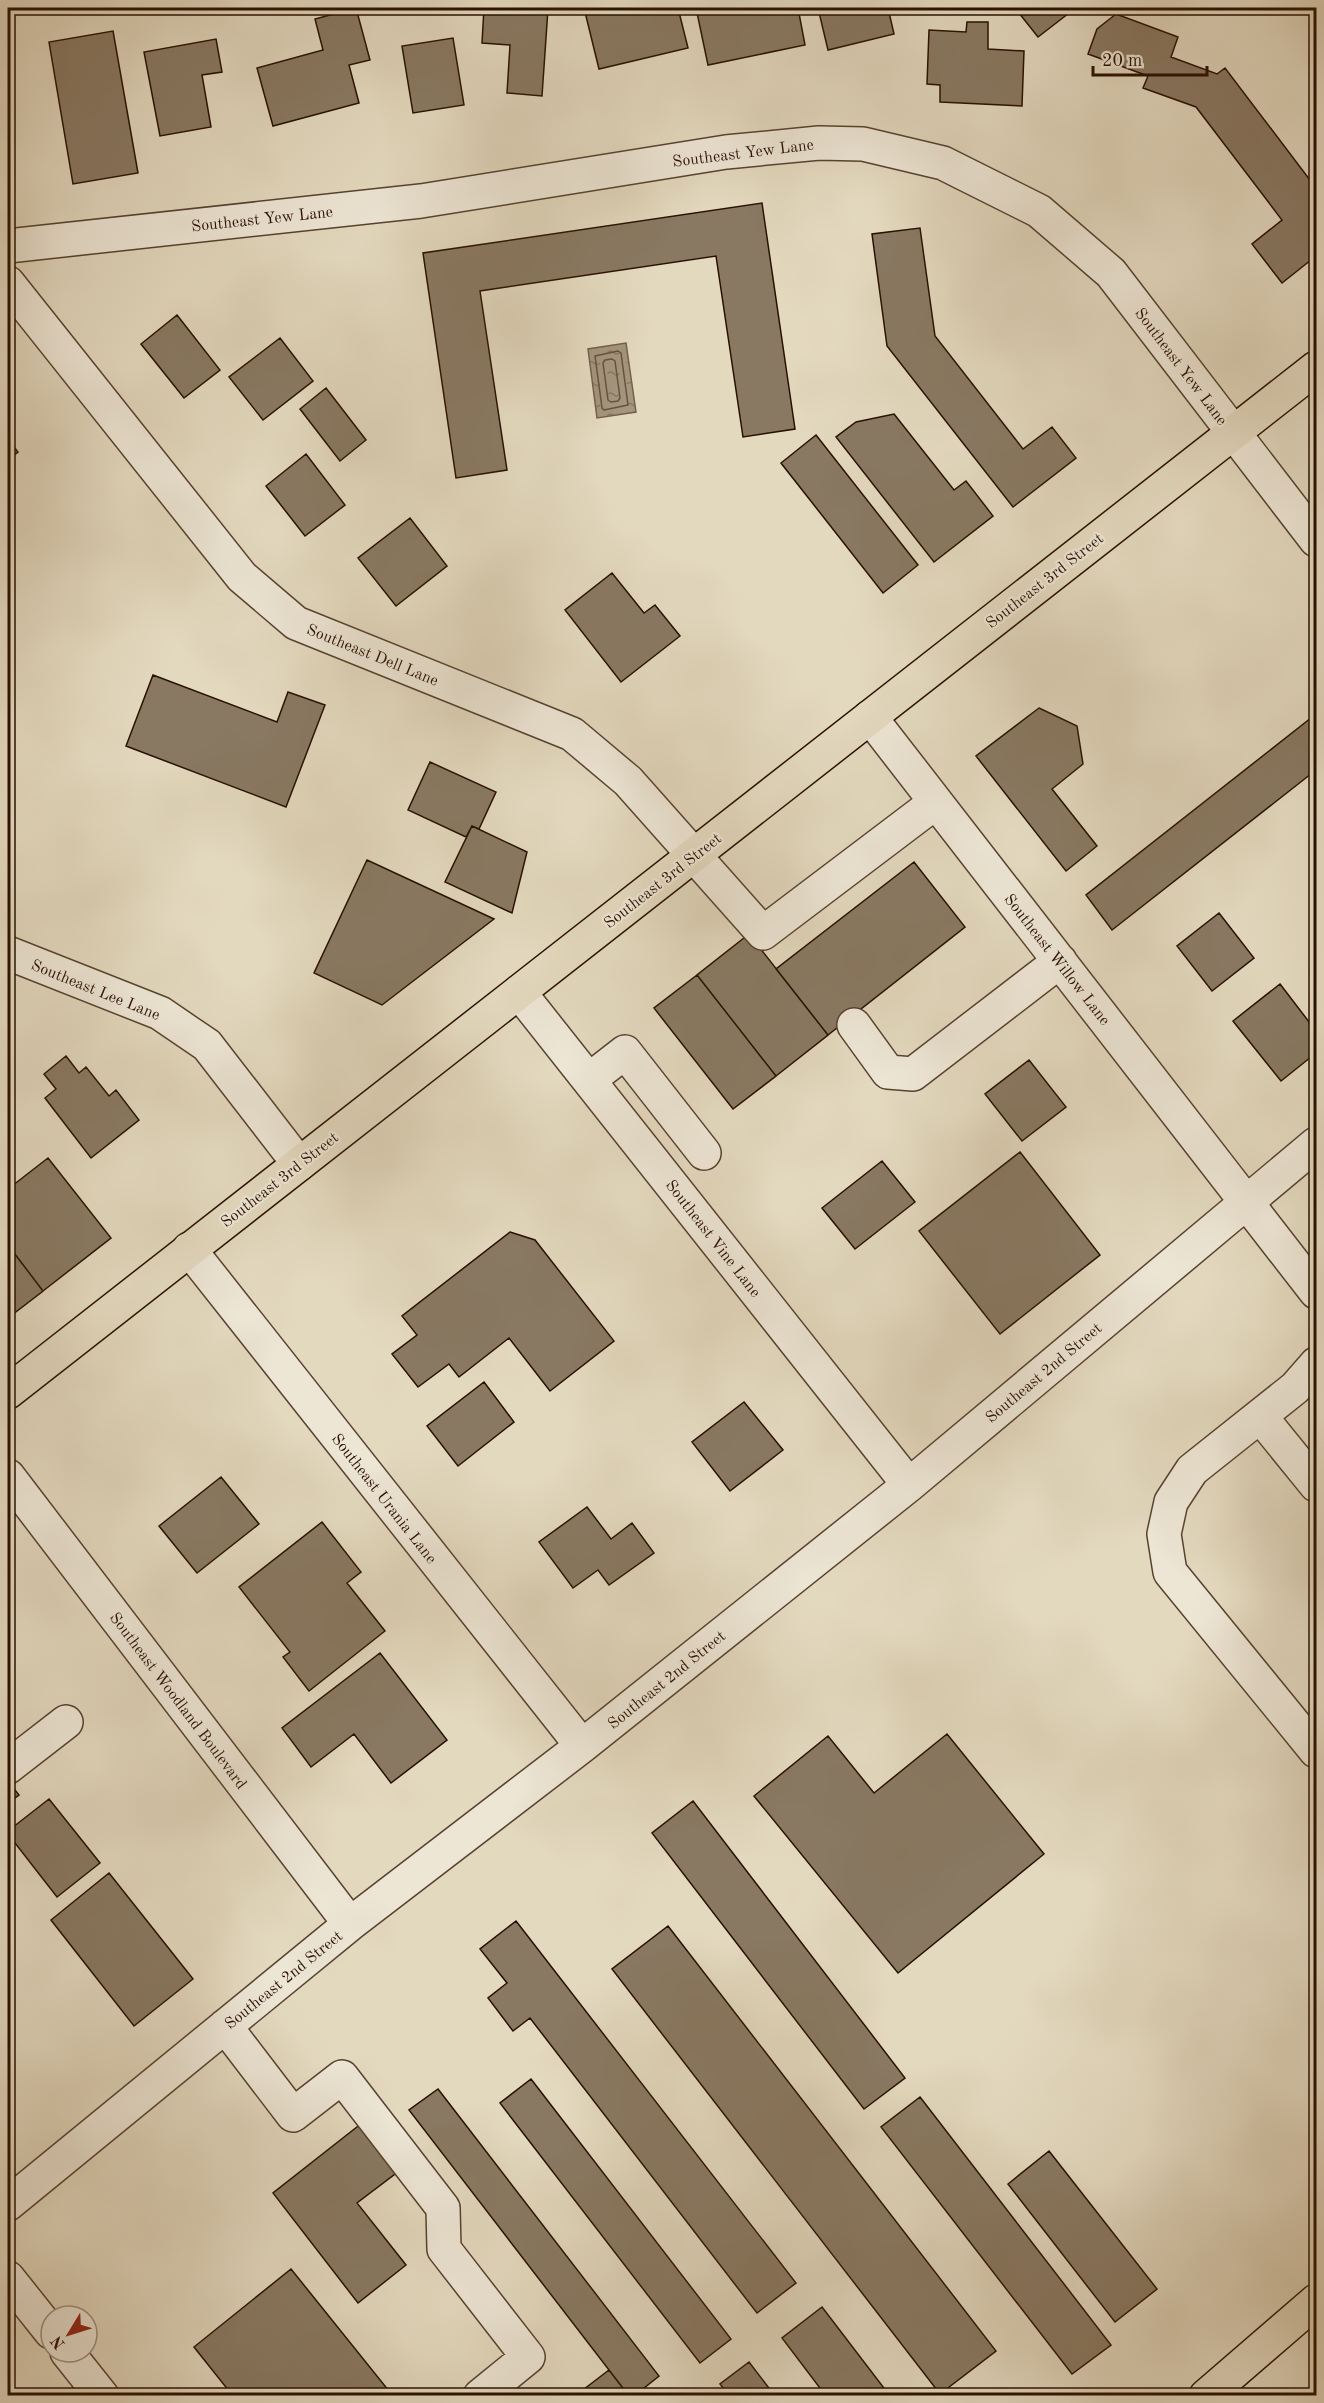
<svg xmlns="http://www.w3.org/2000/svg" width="1324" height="2403" viewBox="0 0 1324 2403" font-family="'Old Standard TT',serif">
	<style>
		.water { fill: url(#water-ripples); stroke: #72604c; stroke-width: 1.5 }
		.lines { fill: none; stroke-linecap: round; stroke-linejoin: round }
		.shore { stroke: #66523f; stroke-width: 1.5 }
		.building { fill: #897963; stroke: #281000; stroke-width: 1.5 }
		.minor-casing { stroke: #574230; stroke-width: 36 }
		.major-casing { stroke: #281000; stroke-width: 36 }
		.highway-casing { stroke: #281000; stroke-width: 36 }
		.minor { stroke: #ede6d5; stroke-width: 33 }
		.major { stroke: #e3d9bf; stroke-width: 33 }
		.highway { stroke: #e3d9bf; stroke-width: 33 }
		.labels { text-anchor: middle; stroke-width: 4.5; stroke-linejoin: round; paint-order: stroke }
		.street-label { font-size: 16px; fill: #281000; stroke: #ede6d5 }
	</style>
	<defs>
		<pattern id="water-ripples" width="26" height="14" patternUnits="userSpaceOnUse" patternTransform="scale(1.5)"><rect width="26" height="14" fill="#a3957e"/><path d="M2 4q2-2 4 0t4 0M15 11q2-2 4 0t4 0" fill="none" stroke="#857865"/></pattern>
	</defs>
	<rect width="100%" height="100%" fill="#e3d9bf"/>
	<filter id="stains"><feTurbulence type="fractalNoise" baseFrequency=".00333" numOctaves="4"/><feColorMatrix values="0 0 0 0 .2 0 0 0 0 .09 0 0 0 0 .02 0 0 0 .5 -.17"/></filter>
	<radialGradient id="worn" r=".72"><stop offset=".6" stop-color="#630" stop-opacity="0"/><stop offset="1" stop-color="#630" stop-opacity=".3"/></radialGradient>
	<path class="water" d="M626,343L636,412L597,418L588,349Z"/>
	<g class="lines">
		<path class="shore" d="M618,351L621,353L628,405L604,410L602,408L595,356Z
			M612,359L615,361L620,398L618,401L611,402L608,400L603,363L605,360Z"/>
	</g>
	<path class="building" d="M356,8L370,60L349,65L359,103L273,126L257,68L323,50L315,19Z
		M484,8L548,9L542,96L507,93L510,45L482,43Z
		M584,8H678L688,48L599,69Z
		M696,8H798L805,45L708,65Z
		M818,8H888L894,34L828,50Z
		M1015,8H1071L1073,10L1038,37Z
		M1116,14L1178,37L1171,57L1217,74L1225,68L1316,188V256L1282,283L1252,244L1282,220L1196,107L1143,88L1148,76L1088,54L1097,29Z
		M967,22H988V49L1024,51L1022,106L940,102V85L927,84L929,30L966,32Z
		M113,31L138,173L73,184L49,42Z
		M453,38L464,105L413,113L402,46Z
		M216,39L222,72L202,75L211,127L160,136L144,52Z
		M762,203L795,429L743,437L716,256L480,291L507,470L456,478L423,253Z
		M920,228L935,336L1023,449L1052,427L1076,458L1013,507L887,346L872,234Z
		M177,315L220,370L184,398L141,344Z
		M280,338L313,381L263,420L229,377Z
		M326,388L366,440L340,461L300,409Z
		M894,414L954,490L966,481L993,516L934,562L836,437L856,422Z
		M816,435L918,565L883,593L781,463Z
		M8,439L18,452L8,460Z
		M306,454L345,505L305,536L266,486Z
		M410,518L447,566L396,606L358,558Z
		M612,573L644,613L655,605L680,636L621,682L565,610Z
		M153,675L277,722L288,692L325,705L286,807L126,746Z
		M1039,708L1077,726L1083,764L1052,789L1097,846L1066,871L976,756Z
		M1316,714V770L1112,930L1086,895Z
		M430,762L496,792L479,829L472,826L466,837L408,810Z
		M472,826L527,852L512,913L445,882Z
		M367,860L494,919L382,1005L314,973Z
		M914,862L965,927L828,1035L776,969Z
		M1219,913L1254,958L1212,991L1177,946Z
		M749,934L828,1035L776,1076L697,975Z
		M697,975L776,1076L733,1109L654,1008Z
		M1280,984L1316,1031V1053L1281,1081L1233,1021Z
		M66,1056L79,1073L86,1067L109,1096L116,1090L139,1120L91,1158L45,1098L56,1089L44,1074Z
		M1029,1060L1066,1107L1022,1141L985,1094Z
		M1020,1152L1100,1255L1000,1334L919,1231Z
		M48,1158L111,1238L43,1291L8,1245V1189Z
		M882,1161L915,1202L855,1249L822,1208Z
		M510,1232L535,1240L614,1341L550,1391L509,1338L459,1377L449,1364L418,1387L392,1354L417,1335L402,1316Z
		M8,1245L43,1291L8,1318Z
		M484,1382L514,1422L458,1466L427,1426Z
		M744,1402L783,1450L730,1491L692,1442Z
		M221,1477L259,1524L197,1573L159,1526Z
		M587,1507L611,1539L632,1523L654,1553L609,1585L598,1570L573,1588L539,1542Z
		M322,1522L361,1572L347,1583L385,1631L309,1691L283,1657L290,1652L239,1587Z
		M380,1653L447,1740L391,1783L354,1734L311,1767L282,1728Z
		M947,1734L1044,1854L898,1973L754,1796L828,1736L874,1793Z
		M8,1781L19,1795L8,1803Z
		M49,1799L100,1863L57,1897L8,1834V1831Z
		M693,1801L905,2078L864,2109L652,1833Z
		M109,1873L193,1979L134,2026L51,1920Z
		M516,1921L796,2283L757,2313L530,2018L513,2031L488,1998L507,1983L480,1949Z
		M668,1926L996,2351L940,2394L612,1969Z
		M531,2079L731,2339L700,2363L500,2103Z
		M438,2089L659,2376L634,2396H629L409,2110Z
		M920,2097L1111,2345L1072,2374L881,2127Z
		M362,2123L399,2171L357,2203L406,2265L358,2303L273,2193Z
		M1049,2151L1157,2289L1115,2322L1008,2184Z
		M291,2269L393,2396H233L194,2347Z
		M822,2307L890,2396H826L782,2338Z
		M749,2362L775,2396H729L720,2384Z
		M609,2370L629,2396H575Z"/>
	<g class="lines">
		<g class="minor-casing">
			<path id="minor" d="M8,246L421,201L726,152L819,143L863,144L943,163L1039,211L1111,273L1316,540
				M8,283L242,577L296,623L572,734L628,781L763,933L936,802
				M870,717L1316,1292
				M8,953L160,1013L207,1045L299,1164
				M519,992L909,1485
				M854,1025L888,1072L913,1074L1060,961
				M589,1080L625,1052L704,1153
				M189,1249L582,1746
				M1316,1364L1295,1388L1192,1470L1171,1502L1164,1534L1170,1572L1316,1751
				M1260,1416L1316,1485
				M8,1476L350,1924
				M8,1767L66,1722
				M225,2026L293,2115L342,2077L443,2208L444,2249L528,2357L480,2396
				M8,2204L350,1924L582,1746L909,1485L1316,1144
				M8,2278L51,2332
				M67,2352L102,2396"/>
		</g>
		<g class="major-casing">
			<path id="major" d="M8,1392L1316,368"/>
		</g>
		<g class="highway-casing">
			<path id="highway" d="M1206,2396L1316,2301"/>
		</g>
		<use href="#minor" class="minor"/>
		<use href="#major" class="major"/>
		<use href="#highway" class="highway"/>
	</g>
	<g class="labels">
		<g class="street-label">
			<text transform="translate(743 152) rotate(-7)" y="6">Southeast Yew Lane</text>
			<text transform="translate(262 218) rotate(-6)" y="6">Southeast Yew Lane</text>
			<text transform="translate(1182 366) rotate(53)" y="6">Southeast Yew Lane</text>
			<text transform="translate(1044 580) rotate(-38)" y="6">Southeast 3rd Street</text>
			<text transform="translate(373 654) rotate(22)" y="6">Southeast Dell Lane</text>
			<text transform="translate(662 880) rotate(-38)" y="6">Southeast 3rd Street</text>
			<text transform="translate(1058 959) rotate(52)" y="6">Southeast Willow Lane</text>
			<text transform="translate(96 989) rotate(22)" y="6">Southeast Lee Lane</text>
			<text transform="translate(279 1179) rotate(-38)" y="6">Southeast 3rd Street</text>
			<text transform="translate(714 1238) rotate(52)" y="6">Southeast Vine Lane</text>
			<text transform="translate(1043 1372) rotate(-40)" y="6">Southeast 2nd Street</text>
			<text transform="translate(385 1498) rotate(52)" y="6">Southeast Urania Lane</text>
			<text transform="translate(666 1679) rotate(-39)" y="6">Southeast 2nd Street</text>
			<text transform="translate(179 1700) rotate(53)" y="6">Southeast Woodland Boulevard</text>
			<text transform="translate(283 1979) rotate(-39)" y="6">Southeast 2nd Street</text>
		</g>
	</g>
	<rect width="1324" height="2403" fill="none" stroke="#e3d9bf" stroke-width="30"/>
	<rect x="9" y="9" width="1306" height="2385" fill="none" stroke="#281000" stroke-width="3"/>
	<rect x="15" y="15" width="1294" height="2373" fill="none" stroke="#281000" stroke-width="1.5"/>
	<g transform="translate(69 2334) rotate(232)"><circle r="28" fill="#ede6d5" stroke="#9e9080" stroke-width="1.5"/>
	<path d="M0-4.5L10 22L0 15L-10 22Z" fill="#8f2418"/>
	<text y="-9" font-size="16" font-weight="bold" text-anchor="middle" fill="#281000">N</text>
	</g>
	<path d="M1093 66v9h114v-9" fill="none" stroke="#281000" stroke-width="3"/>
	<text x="1102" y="66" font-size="18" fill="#281000" stroke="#ede6d5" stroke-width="4.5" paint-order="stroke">20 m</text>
	<rect width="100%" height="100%" filter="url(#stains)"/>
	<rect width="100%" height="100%" fill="url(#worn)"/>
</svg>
